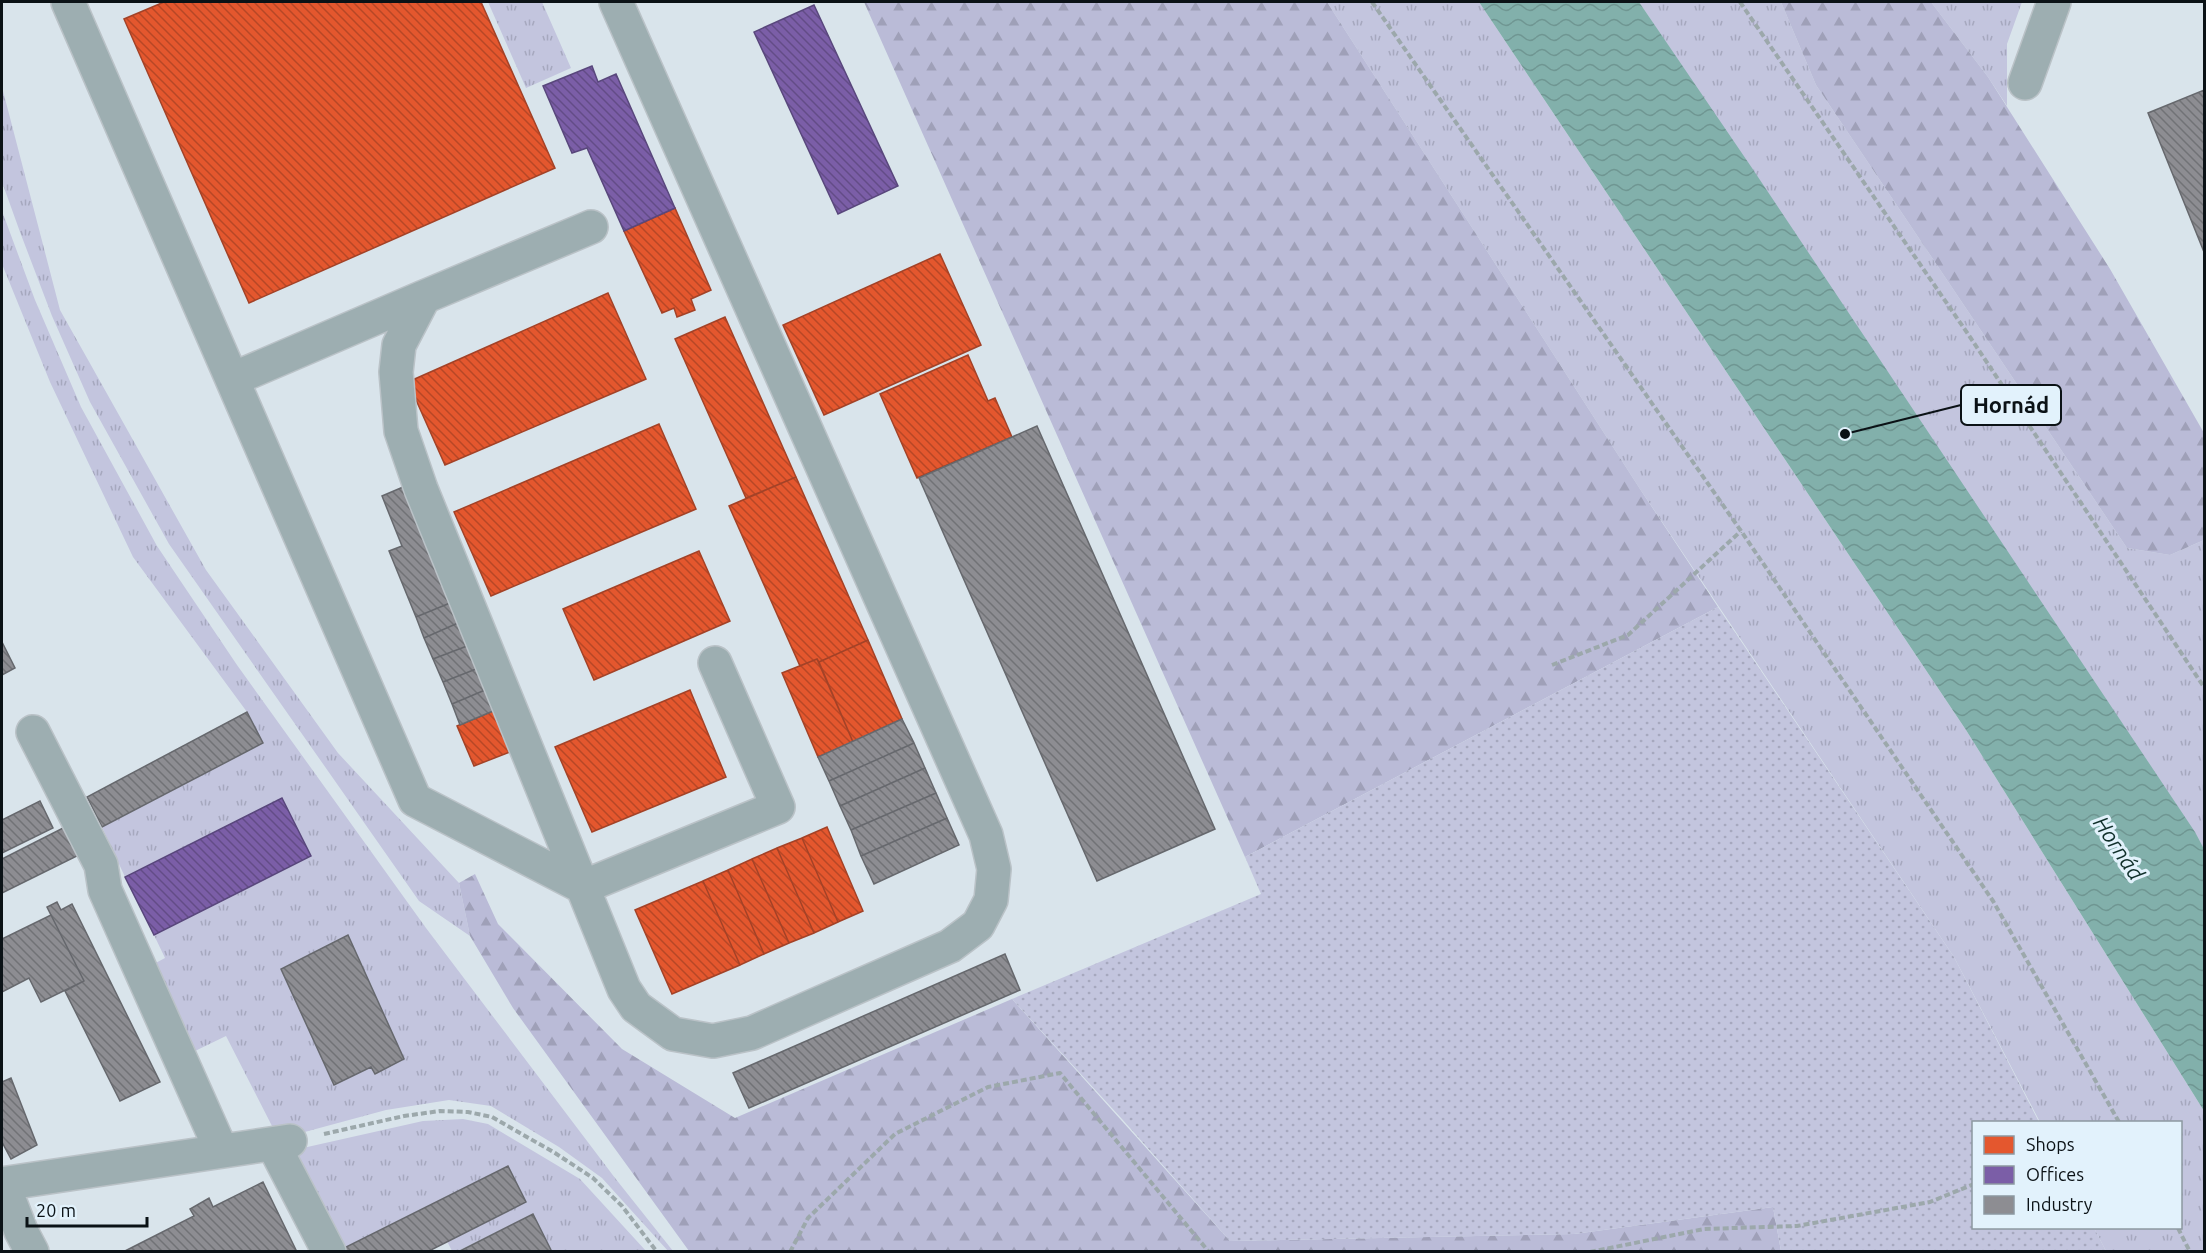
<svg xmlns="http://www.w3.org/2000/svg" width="2206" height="1253" viewBox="0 0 2206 1253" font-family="Ubuntu,sans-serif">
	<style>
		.grass { fill: url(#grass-tufts) }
		.forest { fill: url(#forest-firs) }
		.garden { fill: url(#garden-dots) }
		.water { fill: url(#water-waves) }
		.shops { fill: url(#shops-back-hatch); stroke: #a34227; stroke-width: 1.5 }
		.offices { fill: url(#offices-back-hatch); stroke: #59477c; stroke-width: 1.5 }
		.industry { fill: url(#industry-back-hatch); stroke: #66686d; stroke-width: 1.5 }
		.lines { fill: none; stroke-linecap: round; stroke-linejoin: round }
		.minor-casing { stroke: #bac2c7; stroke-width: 36 }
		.path { stroke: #9ca8ab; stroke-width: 4; stroke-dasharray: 6 3; stroke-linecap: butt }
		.minor { stroke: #9daeb1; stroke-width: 33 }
		.labels { text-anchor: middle; stroke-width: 6; stroke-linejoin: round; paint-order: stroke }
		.water-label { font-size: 22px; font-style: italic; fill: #10302b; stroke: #e2f2fc }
		.leader { fill: none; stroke: #0b1216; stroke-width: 2 }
		.callout-dot { fill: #0b1216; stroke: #e2f2fc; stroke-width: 2 }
		.callout { fill: #e2f2fc; stroke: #0b1216; stroke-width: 2 }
		.callout-label { font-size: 22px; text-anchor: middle; font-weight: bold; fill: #0b1216 }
	</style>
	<defs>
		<pattern id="grass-tufts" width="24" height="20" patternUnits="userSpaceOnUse" patternTransform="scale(1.5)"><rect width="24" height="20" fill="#c3c5de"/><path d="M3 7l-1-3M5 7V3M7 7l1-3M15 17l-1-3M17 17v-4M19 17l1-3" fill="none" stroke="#a6a8be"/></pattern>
		<pattern id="forest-firs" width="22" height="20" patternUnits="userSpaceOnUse" patternTransform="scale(1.5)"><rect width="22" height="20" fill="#babbd7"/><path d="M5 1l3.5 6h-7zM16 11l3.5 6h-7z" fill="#9fa0b8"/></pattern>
		<pattern id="garden-dots" width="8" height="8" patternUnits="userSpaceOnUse" patternTransform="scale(1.5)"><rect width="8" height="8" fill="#c3c5de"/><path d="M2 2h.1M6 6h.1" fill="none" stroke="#a6a8be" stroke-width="1.8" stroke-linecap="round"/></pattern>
		<pattern id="water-waves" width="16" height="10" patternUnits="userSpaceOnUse" patternTransform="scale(1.5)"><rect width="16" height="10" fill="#82b0ab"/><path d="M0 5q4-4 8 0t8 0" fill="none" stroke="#6f9692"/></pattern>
		<pattern id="shops-back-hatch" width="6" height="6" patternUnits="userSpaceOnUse" patternTransform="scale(1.5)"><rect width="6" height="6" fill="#e4572e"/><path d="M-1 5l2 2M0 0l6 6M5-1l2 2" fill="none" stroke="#b74726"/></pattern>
		<pattern id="offices-back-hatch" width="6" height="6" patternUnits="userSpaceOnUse" patternTransform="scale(1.5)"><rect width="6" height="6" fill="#7b5ea7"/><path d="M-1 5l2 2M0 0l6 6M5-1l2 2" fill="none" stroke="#634c87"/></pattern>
		<pattern id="industry-back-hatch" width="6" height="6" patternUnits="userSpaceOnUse" patternTransform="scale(1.5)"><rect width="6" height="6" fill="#8d8d92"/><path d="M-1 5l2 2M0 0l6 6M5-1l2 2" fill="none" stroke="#717276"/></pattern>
	</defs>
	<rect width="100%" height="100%" fill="#d9e4eb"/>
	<path class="grass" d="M488,2H542L571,68L526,88Z
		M1327,2H1479L1966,730L2204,1111V1251H2106L2094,1228H2180V1122H2040L1954,957L1640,489Z
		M1639,2H1781L1816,85L2127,548L2170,555L2204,540V849Z
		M1931,2H2022L2007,44V106L1988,77Z
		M2,87L60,310L206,570L338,753L459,883L470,936L419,901L169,544L90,402L52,316L20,232L2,182Z
		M2,211L35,300L81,407L157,546L237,665L426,928L615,1178L673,1251H668L602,1178L559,1147L491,1106L449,1100L386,1110L301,1133L282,1132L272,1126L226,1036L193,1052L150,966L165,958L154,935L310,856L125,877L102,827L263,743L247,712L133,557L50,382L2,264Z
		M463,1119L488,1124L580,1179L646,1251H552L533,1214L458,1251H452L447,1241L341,1251L294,1150L423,1121Z"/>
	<path class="forest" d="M864,2H1327L1640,489L1718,607L1245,857Z
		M1781,2H1931L1988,77L2110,269L2204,433V540L2170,555L2127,548L1816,85Z
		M475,874L498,924L622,1049L735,1118L1012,999L1230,1241L1574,1234L1773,1207L1781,1251H689L513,1008L470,936L459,883Z"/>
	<path class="garden" d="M1718,607L1954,957L2039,1122H1974V1228H2094L2106,1251H1781L1773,1207L1574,1234L1230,1241L1122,1119L1012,999L1261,894L1245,857Z"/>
	<path class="water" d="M1479,2H1639L1752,168L2195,832L2204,849V1111L1966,730Z"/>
	<path class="shops" d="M164,2H481L555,168L249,303L124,19Z
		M675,208L711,290L691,299L695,310L677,317L674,308L662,313L624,231Z
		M940,254L981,345L824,415L783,325Z
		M608,293L646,379L445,465L408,382Z
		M725,317L796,477L746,498L675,339Z
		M968,355L988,401L995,398L1012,437L917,478L880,394Z
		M659,424L696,509L491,596L454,512Z
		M796,477L868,640L819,662L817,659L800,666L729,506Z
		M699,551L730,621L594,680L563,609Z
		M868,640L902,719L853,742L819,662Z
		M817,659L853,742L818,757L782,673Z
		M690,690L726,777L592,832L555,747Z
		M493,711L510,752L474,766L457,726Z
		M827,827L863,911L838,922L802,838Z
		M802,838L838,922L814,933L777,848Z
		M777,848L814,933L789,943L752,859Z
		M752,859L789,943L764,954L728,870Z
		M728,870L764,954L740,965L703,881Z
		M703,881L740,965L672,994L635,910Z"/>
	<path class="offices" d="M814,5L898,186L838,214L754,32Z
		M592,66L598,82L616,74L675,208L624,231L587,148L572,153L543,86Z
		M282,798L311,856L154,935L125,877Z"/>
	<path class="industry" d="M2204,90V252L2148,113Z
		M1037,426L1215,829L1097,881L919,478Z
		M403,487L450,603L416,617L389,551L402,546L382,496Z
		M450,603L458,623L424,638L416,617Z
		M458,623L467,646L433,659L424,638Z
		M2,642L15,668L2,675Z
		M467,646L476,669L443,682L433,659Z
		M476,669L485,690L452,704L443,682Z
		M485,690L493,711L460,725L452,704Z
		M247,712L263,743L102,827L87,797Z
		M902,719L914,743L829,781L818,757Z
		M914,743L925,768L840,806L829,781Z
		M925,768L936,793L851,830L840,806Z
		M936,793L947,818L861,856L851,830Z
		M40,801L53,828L2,853V820Z
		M947,818L959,845L874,884L861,856Z
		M69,825L83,853L2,893V859Z
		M57,902L61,910L72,904L160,1082L120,1101L65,991L84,981L47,907Z
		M51,915L84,981L41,1002L29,978L2,992V939Z
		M348,935L404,1059L375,1074L371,1067L334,1085L281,969Z
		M1005,954L1020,990L749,1108L733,1073Z
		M11,1078L37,1145L11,1159L2,1142V1082Z
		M508,1166L526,1202L427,1252H346L344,1248Z
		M263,1182L296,1250L293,1252H123L194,1216L190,1209L209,1198L213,1207Z
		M533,1214L551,1250L548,1252H458Z"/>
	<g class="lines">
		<g class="minor-casing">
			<path id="minor" d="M68,2L415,800L583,887L778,807L715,663
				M2025,83L2054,2
				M591,227L424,297L399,345L396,372L401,431L421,489L624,989L636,1007L673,1034L713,1041L752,1033L950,946L978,925L991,900L994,869L986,835L616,2
				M233,379L424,297
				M33,732L101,865L105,890L221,1150
				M273,1144L329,1252
				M2,1184L290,1141
				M3,1184L21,1231L32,1252"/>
		</g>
		<path class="path" d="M1372,2L1741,531L1993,901L2119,1122
			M1740,2L1970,337L2204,687
			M1552,665L1628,635L1741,531
			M324,1134L404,1116L440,1111L468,1112L492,1117L555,1153L593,1178L622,1206L657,1252
			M2178,1228L2190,1252
			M790,1252L808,1218L895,1134L988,1087L1060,1073L1209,1252
			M1590,1252L1704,1229L1797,1226L1930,1202L1974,1184"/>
		<use href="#minor" class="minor"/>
	</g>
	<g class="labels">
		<g class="water-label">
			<text transform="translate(2119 848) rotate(56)" y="8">Hornád</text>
		</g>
	</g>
	<path class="leader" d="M1845 434L1961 405"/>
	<circle class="callout-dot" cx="1845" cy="434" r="6"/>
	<rect class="callout" x="1961" y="385" width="100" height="40" rx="6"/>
	<g class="callout-label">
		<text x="2011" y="413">Hornád</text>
	</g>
	<rect width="2206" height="1253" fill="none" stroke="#0b1216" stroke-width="6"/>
	<rect x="1972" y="1121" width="210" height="108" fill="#e2f2fc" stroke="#8c98a0" stroke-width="1.5"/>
	<rect x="1984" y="1136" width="30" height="18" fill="#e4572e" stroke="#8c98a0" stroke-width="1.5"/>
	<text x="2026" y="1151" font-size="18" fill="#0b1216">Shops</text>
	<rect x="1984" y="1166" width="30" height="18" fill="#7b5ea7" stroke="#8c98a0" stroke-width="1.5"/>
	<text x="2026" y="1181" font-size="18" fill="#0b1216">Offices</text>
	<rect x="1984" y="1196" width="30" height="18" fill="#8d8d92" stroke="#8c98a0" stroke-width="1.5"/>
	<text x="2026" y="1211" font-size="18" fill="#0b1216">Industry</text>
	<path d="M27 1217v9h120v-9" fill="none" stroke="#0b1216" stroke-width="3"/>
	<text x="36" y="1217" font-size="18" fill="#0b1216" stroke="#e2f2fc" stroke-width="4.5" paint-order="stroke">20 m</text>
</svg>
